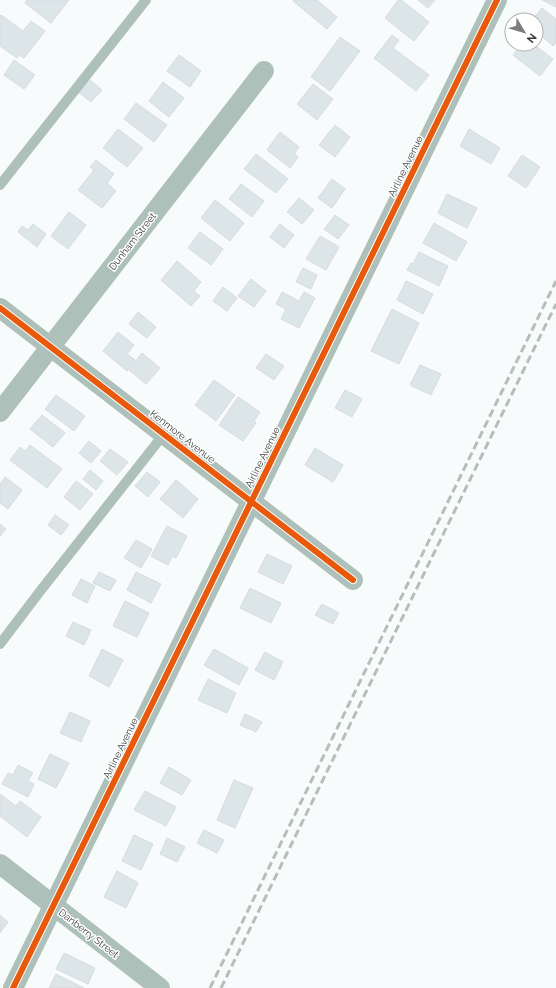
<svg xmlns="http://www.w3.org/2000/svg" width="556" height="988" viewBox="0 0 556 988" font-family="Raleway,sans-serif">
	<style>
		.building { fill: #dce6e8; stroke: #d9dbdb }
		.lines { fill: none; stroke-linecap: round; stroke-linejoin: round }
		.service { stroke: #aec0ba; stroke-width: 10 }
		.minor { stroke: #aec0ba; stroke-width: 20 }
		.rail { stroke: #b4bfbb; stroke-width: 3; stroke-dasharray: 8 4; stroke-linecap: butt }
		.cycleway-casing { stroke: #fff; stroke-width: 8 }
		.cycleway { stroke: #e8590c; stroke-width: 6 }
		.labels { text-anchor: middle; stroke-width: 3; stroke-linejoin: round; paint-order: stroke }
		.street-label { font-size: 10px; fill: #393b3b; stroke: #fff }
	</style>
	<rect width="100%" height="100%" fill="#f8fbfb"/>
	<path class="building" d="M27,0H69L51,23L25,3Z
		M294,0H317L337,17L327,29L293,1Z
		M398,0H401L429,22L414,41L385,18Z
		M418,0H435L428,8Z
		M542,0H556V7Z
		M542,8L556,19V43L553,46L536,31V20H532Z
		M1,15L23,31L31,21L45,31L24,58L19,55L17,58L0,46V17Z
		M392,35L399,40L393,48L429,75L416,91L374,58Z
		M340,37L360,51L330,91L311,77Z
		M522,44H533L553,59L540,76L513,55Z
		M179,55L201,71L190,87L167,71Z
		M14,60L35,75L24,89L4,75Z
		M89,79L102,90L91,102L78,92Z
		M163,82L184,98L169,117L149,101Z
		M313,84L333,99L317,120L297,104Z
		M136,103L167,125L154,142L124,119Z
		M335,125L350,137L335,157L319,145Z
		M118,129L143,148L127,167L103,148Z
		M469,129L500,148L491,164L460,146Z
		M280,132L299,147L294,154L298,157L290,168L267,150Z
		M256,154L288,179L276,193L244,169Z
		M522,155L540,167L526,188L508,176Z
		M96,160L114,174L107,183L116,191L102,208L78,190L94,170L90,167Z
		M332,179L345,189L332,208L318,198Z
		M241,184L264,201L252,217L229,199Z
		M447,194L477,208L467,228L438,213Z
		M299,198L314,210L302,224L287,212Z
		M215,200L244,223L230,241L201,218Z
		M69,212L86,225L68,249L51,236Z
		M335,215L349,225L338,239L324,229Z
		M434,223L467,242L456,261L423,243Z
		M33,224L46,234L37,247L18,232L22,226L28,230Z
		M280,224L294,235L284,248L270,237Z
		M200,232L223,249L211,265L188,248Z
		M320,236L339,247L326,270L306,259Z
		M419,252L448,266L439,286L407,270L411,263L413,264Z
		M177,261L201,282L194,291L200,296L191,306L161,280Z
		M303,268L317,275L311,289L296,282Z
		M251,279L266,291L254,307L238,296Z
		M406,281L433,294L423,314L397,300Z
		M223,287L237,298L227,311L213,301Z
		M282,292L299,301L304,292L315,298L299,328L281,319L286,309L276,304Z
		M392,309L419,323L399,364L371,351Z
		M138,312L156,327L147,338L129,324Z
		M118,332L134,345L127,354L135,360L127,371L103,351Z
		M142,353L160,368L146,384L129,370Z
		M266,354L284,366L274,380L256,368Z
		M420,365L441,374L431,395L410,385Z
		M214,380L235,395L216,421L195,405Z
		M345,390L362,399L352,417L335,408Z
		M56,395L85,416L74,431L45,409Z
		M238,397L260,412L254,421L256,423L243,441L219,425Z
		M42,415L65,433L53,447L30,429Z
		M89,441L101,451L91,463L79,453Z
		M30,445L62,469L47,488L10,460L20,447L25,451Z
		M315,448L343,465L333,482L305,465Z
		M110,449L128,462L117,475L100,461Z
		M90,470L103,481L96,490L83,479Z
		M147,472L160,482L148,497L135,486Z
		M5,477L22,490L8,509L0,503V484Z
		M176,480L198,499L183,518L160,499Z
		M76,481L93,494L80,510L64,497Z
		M55,515L69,525L61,535L48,525Z
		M0,524L6,529L0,536Z
		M167,526L187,536L176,558L172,556L168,565L151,556Z
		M136,540L152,549L141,568L124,558Z
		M267,554L292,566L283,584L258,572Z
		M99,572L116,580L110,591L93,583Z
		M136,572L161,584L151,603L127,590Z
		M81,579L95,586L87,603L72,595Z
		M250,588L281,603L271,623L240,608Z
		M125,601L149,613L137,637L113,626Z
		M322,604L339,613L333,624L315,615Z
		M73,622L91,630L84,645L66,636Z
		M102,649L123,660L109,687L89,676Z
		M214,649L248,668L239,685L204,665Z
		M265,652L283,662L274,680L255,670Z
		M208,679L236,693L227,713L198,700Z
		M70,712L90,721L81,742L60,733Z
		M245,714L262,722L256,732L240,725Z
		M50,754L69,763L56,788L38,779Z
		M18,765L33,773L28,781L34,784L28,797L2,784L8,773L13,775Z
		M169,767L191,780L182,795L160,783Z
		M234,780L253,788L235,828L217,820Z
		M145,791L176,807L166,826L134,810Z
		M0,794L16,806L20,801L41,817L27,837L0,816Z
		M204,830L224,840L217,853L197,843Z
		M134,835L153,844L141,870L122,861Z
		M167,838L185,847L177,862L160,854Z
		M117,871L138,883L126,908L104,897Z
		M0,915L8,922L0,933Z
		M64,953L95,968L88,984L56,969Z
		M56,974L84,988H49Z"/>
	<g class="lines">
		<path class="service" d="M0,185L146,0
			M0,644L41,590L164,434"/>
		<path class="minor" d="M0,308L353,580
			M0,412L264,71
			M0,864L160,988
			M13,988L497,0"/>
		<path class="rail" d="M210,988L556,281
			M221,988L556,304"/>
		<g class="cycleway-casing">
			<path id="cycleway" d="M0,308L353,580
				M13,988L497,0"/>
		</g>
		<use href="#cycleway" class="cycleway"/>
	</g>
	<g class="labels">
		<g class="street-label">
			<text transform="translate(405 166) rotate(-64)" y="4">Airline Avenue</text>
			<text transform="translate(132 241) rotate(-52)" y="4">Dunham Street</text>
			<text transform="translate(183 436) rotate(38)" y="4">Kenmore Avenue</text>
			<text transform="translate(262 457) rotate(-64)" y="4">Airline Avenue</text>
			<text transform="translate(120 748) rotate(-64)" y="4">Airline Avenue</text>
			<text transform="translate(89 933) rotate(38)" y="4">Danberry Street</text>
		</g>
	</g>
	<g transform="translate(524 32) rotate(128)"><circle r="19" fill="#ffffff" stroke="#b0b1b1"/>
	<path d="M0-3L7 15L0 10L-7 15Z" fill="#7c7e7e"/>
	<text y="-6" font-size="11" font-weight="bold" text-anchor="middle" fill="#393b3b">N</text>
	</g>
</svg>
